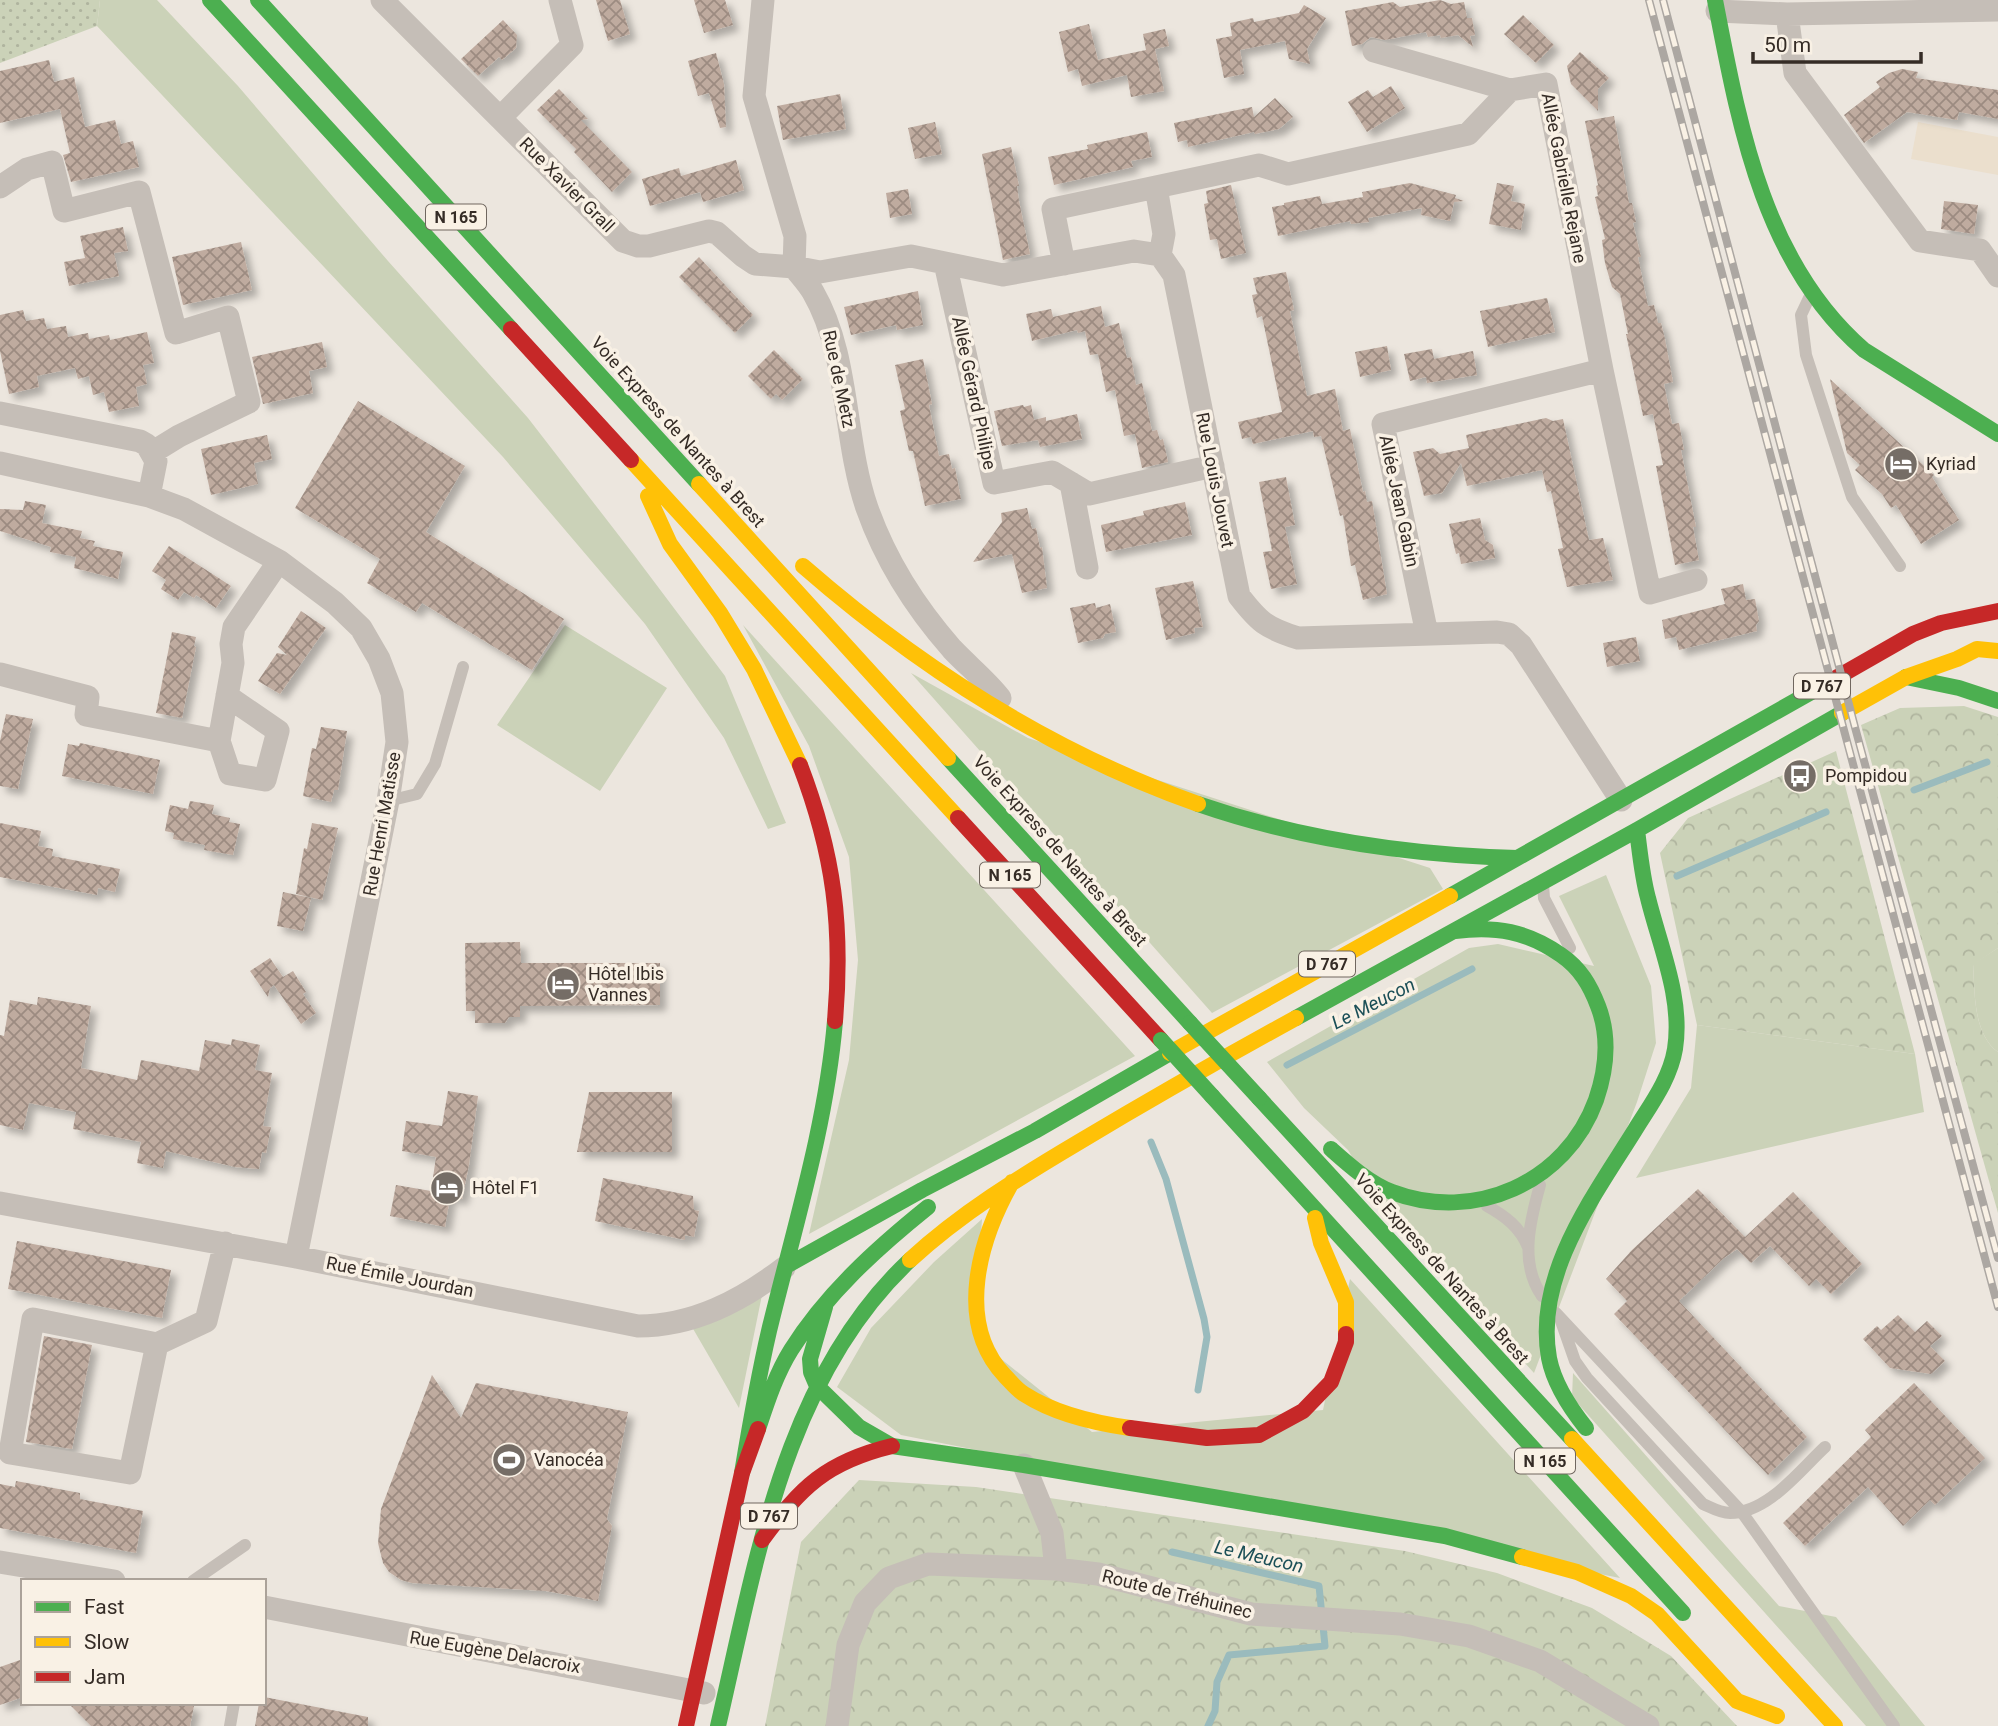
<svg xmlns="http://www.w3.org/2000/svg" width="1998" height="1726" viewBox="0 0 1998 1726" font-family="Roboto,sans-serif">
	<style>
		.grass { fill: #cbd2b8 }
		.forest { fill: url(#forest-crowns) }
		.park { fill: url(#park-dots) }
		.plaza { fill: #ebdfcd }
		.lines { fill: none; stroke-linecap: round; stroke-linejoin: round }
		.stream { stroke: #9abbbd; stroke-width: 7 }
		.building { fill: url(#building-cross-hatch); filter: url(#shadow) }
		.lane { stroke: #c5beb7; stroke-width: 12 }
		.street { stroke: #c5beb7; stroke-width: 23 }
		.fast { stroke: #4caf50; stroke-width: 16 }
		.slow { stroke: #ffc107; stroke-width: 16 }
		.jam { stroke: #c62828; stroke-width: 16 }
		.rail-casing { stroke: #aca7a2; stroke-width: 8 }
		.rail { stroke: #f9f1e5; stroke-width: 5; stroke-dasharray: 16; stroke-linecap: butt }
		.fast-bridge { stroke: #4caf50; stroke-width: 16 }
		.labels { text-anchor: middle; stroke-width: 7; stroke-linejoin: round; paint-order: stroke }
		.shield { fill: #f9f1e5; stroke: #70675f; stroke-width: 2 }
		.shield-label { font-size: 16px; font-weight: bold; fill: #352c26 }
		.street-label { font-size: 18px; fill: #352c26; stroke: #f9f1e5 }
		.poi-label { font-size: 18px; fill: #352c26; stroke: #f9f1e5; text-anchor: start }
		.water-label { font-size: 19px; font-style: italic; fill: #1b4f57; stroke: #f9f1e5 }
	</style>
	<defs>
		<pattern id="forest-crowns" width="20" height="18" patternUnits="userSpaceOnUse" patternTransform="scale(1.75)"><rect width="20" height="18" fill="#cbd2b8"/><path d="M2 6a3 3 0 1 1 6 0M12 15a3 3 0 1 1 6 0" fill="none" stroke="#afb49e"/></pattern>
		<pattern id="park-dots" width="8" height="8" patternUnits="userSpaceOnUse" patternTransform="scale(1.75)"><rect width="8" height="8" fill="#cbd2b8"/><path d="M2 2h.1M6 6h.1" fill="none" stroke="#afb49e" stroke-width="1.8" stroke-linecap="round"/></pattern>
		<pattern id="building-cross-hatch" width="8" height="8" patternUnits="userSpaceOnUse" patternTransform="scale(1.75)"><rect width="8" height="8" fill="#bfab9f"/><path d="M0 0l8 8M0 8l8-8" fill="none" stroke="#9c8b81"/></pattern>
		<filter id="shadow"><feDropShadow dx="6" dy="6" stdDeviation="3.5" flood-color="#0004"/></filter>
	</defs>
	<rect width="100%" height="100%" fill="#ece6de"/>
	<path class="grass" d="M100,0H157L238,86L388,261L528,418L634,555L725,676L786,823L768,829L724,738L645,624L503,457L97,26Z
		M565,625L667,688L600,791L497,725Z
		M743,625L1135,1056L809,1234L849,1060L858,960L849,857L809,746Z
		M911,673L1028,738L1430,868L1443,889L1212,1013Z
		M1606,875L1651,986L1656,1043L1637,1102L1534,1373L1380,1204L1348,1150L1304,1108L1267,1062L1469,948L1498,944L1594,966L1559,896Z
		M1998,948V1052C1973,1034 1975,993 1973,964Z
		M1697,1025L1915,1054L1924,1112L1636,1178L1691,1088Z
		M982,1219L974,1337L1092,1432L1323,1410L1350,1279L1620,1578L901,1435L837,1387L871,1328L934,1262Z
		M762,1295L739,1408L692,1327Z
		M1573,1373L1779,1606L1836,1617L1925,1726H1866L1572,1397Z"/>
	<path class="forest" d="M1964,706L1998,717V948L1973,965C1975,993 1973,1034 1998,1052V1213L1861,725L1900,708Z
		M1836,751L1915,1054L1697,1025L1660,853L1688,818Z
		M859,1480L976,1487L1405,1551L1497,1573L1592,1608L1671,1656L1737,1726H765L801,1542Z"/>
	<path class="park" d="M0,0H100L97,26L0,63Z"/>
	<path class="plaza" d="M1918,122L1998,137V175L1911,159Z"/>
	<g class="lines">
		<path class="stream" d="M1914,790L1987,762
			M1677,876L1826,812
			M1287,1065L1472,969
			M1151,1142L1166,1179L1204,1319L1207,1337L1198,1390
			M1172,1552L1319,1586L1325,1646L1229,1655L1217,1682L1215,1711L1208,1726"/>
	</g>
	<path class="building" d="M596,0H620L630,34L608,41Z
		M694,0H725L733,25L704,33Z
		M1440,0L1451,4L1464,2L1467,18H1472L1475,35L1470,36L1473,47L1458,35L1441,38L1440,35L1428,37L1426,32L1385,40L1371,37L1362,44L1352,46L1345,11L1393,2L1400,7Z
		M1304,5L1326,18L1307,49L1310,64L1289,59L1285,41L1240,50L1244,74L1224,78L1216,39L1232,36L1230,23L1253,18L1254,22L1299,13Z
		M1523,15L1554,45L1536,63L1504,34Z
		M503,20L517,35L516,48L502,60L499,57L478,76L461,59Z
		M1089,24L1098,60L1146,50L1143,34L1165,29L1169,46L1155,49L1164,91L1131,97L1127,75L1082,86L1078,69L1068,72L1059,32Z
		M1580,52L1609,78L1598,89V111L1571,84L1567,66Z
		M716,53L724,84L726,127L720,128L709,93L698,96L688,61Z
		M49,60L54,82L74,77L85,127L115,120L121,144L133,141L139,167L71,182L63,155L70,153L60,109L0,123V71Z
		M1902,69L1918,72L1916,78L1998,90V119L1959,112L1957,120L1907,112L1864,143L1844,115L1880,87L1876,82L1889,73Z
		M1391,86L1405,108L1367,132L1348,102L1368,90L1373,97Z
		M559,89L588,119L581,120L632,172L612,192L574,152L576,149L537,110Z
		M840,94L846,129L783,140L777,106Z
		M1275,98L1293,117L1279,129L1255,134L1254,132L1188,147L1187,140L1178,142L1174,123L1252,107L1254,117Z
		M1614,116L1629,203H1632L1636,222L1633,223L1641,257H1638L1648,306L1654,305L1658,323H1661L1665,339L1673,382L1664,384L1672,424L1679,423L1684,450H1681L1696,527H1693L1699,560L1675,565L1656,466L1663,465L1653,414L1643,416L1626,334H1628L1620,294L1612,287L1605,263L1602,240L1605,239L1595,197L1598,196L1596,186L1598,185L1585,121Z
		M935,122L942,154L915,159L908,128Z
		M1147,132L1152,157L1131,161L1133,167L1054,185L1048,157L1088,149L1087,145Z
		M1011,147L1019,186H1017L1019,201L1030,254L1003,260L982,154Z
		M736,160L744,190L703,202L700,192L650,206L642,179L679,168L681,176Z
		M1410,183L1456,195L1455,198L1464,201L1454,202L1450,221L1421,215L1422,208L1368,218L1369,222L1351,224L1350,221L1278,236L1272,207L1284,205V203L1320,196L1322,204L1363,197L1362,192Z
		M1497,183L1514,186L1511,201L1525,204L1521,230L1489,224Z
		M1231,185L1246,253L1221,259L1217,239L1210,240L1204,204L1208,203L1206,191Z
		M908,189L912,214L890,218L886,193Z
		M1944,201L1978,205L1974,234L1941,229Z
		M123,227L128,251L114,253L119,276L69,286L64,262L85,258L80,236Z
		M241,242L252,290L183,305L172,257Z
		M699,257L753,315L735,333L679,277Z
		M1286,272L1294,310L1290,311L1307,396L1335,389L1343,431L1350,429L1363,492L1365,491L1367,502L1372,501L1387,594L1363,600L1355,565L1351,566L1343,515L1340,516L1321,436L1314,437L1313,431L1253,444L1251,437L1242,439L1238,422L1282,412L1262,316L1257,318L1252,295L1257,294L1253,278Z
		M918,291L923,325L897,330L896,325L851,335L844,307Z
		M1547,298L1555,332L1488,347L1480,311Z
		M1101,306L1105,327L1119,323L1127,358L1131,357L1136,385L1142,383L1152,431L1157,430L1160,440L1163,439L1168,462L1142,468L1135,434L1124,436L1115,390L1106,392L1098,354L1090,355L1085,331L1078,333L1077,330L1032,341L1026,314L1051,309L1053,317Z
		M23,310L26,321L44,318L47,329L66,326L68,337L88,333L89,339L109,335L110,340L147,332L154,363L143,365L147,384L136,387L139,406L109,412L104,392L93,395L89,376L78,379L75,368L37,376L39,387L9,394L0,351V315Z
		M322,342L327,367L309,371L313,393L263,404L252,357Z
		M1387,346L1391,370L1360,377L1355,352Z
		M1432,349L1434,359L1473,351L1477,375L1427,383L1426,377L1410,381L1404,354Z
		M774,350L803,379L782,400L776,394L771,399L748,376Z
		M923,359L932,404L929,405L939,456L949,454L952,469L955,468L961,499L925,506L913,451H909L900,411L905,409L895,365Z
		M1830,379L1934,475L1932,477L1959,520L1921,544L1896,505L1891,508L1882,494L1855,470L1860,465L1847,453Z
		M358,401L465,466L426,532L564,619L532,670L422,603L416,612L367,583L380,559L295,508Z
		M1023,405L1024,407L1031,405L1034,420L1046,417V421L1077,414L1082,439L1040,447L1038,440L1002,446L994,411Z
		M1546,418L1553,421L1563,419L1589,540L1603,538L1613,580L1567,587L1558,549L1563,548L1551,491L1547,492L1542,470L1467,486L1461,463L1442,493L1424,496L1413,452L1433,448L1440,454L1469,448L1466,435Z
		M267,435L272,459L254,463L258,484L211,495L201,449Z
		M1286,477L1295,525L1285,527L1297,584L1271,589L1263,552L1272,551L1259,482Z
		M25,501L46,505L42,523L82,531L80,538L95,541L93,546L123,552L118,579L74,568L76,557L50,552L51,547L0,531V509L23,510Z
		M1185,502L1192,535L1106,552L1101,525L1144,515L1143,511Z
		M1027,508L1032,529L1036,528L1040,548L1042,547L1047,588L1022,593L1012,554L973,562L1002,522L1001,513Z
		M1480,518L1485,540L1493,545L1495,558L1461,564L1459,553L1456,554L1449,524Z
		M169,546L231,586L216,608L196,595L194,598L184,592L178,600L161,589L166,580L152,571Z
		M1193,581L1203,627L1194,628L1195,633L1166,640L1155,588Z
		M1743,584L1746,600L1755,599L1759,621L1756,625L1757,631L1679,650L1676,637L1665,639L1662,620L1725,604L1721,589Z
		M1095,603L1096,608L1110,604L1116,632L1105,634L1103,638L1078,643L1070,608Z
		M301,611L326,628L280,694L258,681L277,653L287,655L278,647Z
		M172,632L196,637L194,646L196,647L182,718L156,713Z
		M1636,637L1640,661L1607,667L1603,643Z
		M6,714L33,719L18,789L0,786V741Z
		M321,727L347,731L338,790H334L331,802L303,796L312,748L316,749Z
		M80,743L160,760L153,794L62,776L68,744L79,746Z
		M190,801L214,805L212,814L230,818L229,822L240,824L233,855L204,850L205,845L173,839L174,833L165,831L170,805L188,809Z
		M0,823L41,831L38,846L53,849L52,856L120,869L115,892L98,888L97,895L0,877Z
		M312,823L338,828L322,900L296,894L304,848L307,849Z
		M283,892L311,898L303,931L277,926Z
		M520,942L521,963H660V1005L520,1006V1017H509L505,1023H475V1011H466L465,943Z
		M270,958L283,977L293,971L306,992L303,994L316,1013L301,1024L274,985L270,988L268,997L250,971Z
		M38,997L91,1006L81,1068L137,1080L141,1060L199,1071L205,1040L231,1045L232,1039L260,1045L255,1070L272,1073L263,1126L271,1127L266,1153L262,1152L259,1169L235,1167L166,1151L163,1168L137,1163L141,1142L73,1129L76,1112L29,1103L23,1130L0,1125V1035L4,1036L10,1000L37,1005Z
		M448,1091L478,1096L469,1165L462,1199L450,1197L445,1227L390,1216L396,1185L431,1191L436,1157L402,1151L406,1121L442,1126Z
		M589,1092H672V1152H577Z
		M603,1178L693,1196L694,1210L699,1211L694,1237L685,1235V1240L595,1221Z
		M1698,1189L1745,1237L1793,1192L1862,1264L1831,1294L1816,1279L1809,1286L1770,1246L1751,1263L1737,1249L1724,1258L1679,1301L1807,1437L1768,1475L1614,1314L1627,1301L1606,1279L1632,1250Z
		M17,1241L171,1270L162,1318L8,1289Z
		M1898,1315L1915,1332L1927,1321L1942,1336L1930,1346L1945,1361L1931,1374L1890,1368L1863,1339L1877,1326L1881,1330Z
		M44,1336L92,1345L72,1449L26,1442Z
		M432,1375L461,1418L476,1383L628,1412L607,1519L612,1526L598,1601L546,1591L412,1583L401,1580L389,1572L383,1563L378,1543L381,1509Z
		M1914,1383L1985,1458L1935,1505L1930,1500L1903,1526L1868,1487L1805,1546L1783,1523L1871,1437L1865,1430Z
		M16,1481L80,1493V1499L143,1511L136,1553L0,1528V1484L15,1487Z
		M23,1659V1697L0,1705V1667Z
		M264,1697L368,1717V1726H255L259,1703H264Z
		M68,1703H184L194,1706L190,1726H91Z"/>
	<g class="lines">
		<path class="lane" d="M1809,298L1801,315L1806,355L1852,497L1900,566
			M388,801L417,794L435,764L463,667
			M1543,885L1544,898L1570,948
			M1540,1185C1530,1221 1519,1263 1542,1296
			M1487,1206C1505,1216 1520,1227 1528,1247
			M1556,1313L1741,1511L1894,1726
			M1561,1321L1575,1361L1587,1378L1703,1504C1712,1508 1720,1513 1730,1513C1768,1513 1799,1471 1825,1447
			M193,1581L245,1545
			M230,1726L234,1703"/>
		<path class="street" d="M382,0L623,241L638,246H649L709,231L717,233L743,256L755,264L794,267L820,272L911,256L1003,275L1134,251L1160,255L1174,275L1239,596C1259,622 1266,628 1298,638L1497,632L1509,634L1521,645L1621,800
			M763,0L754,96L795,236L794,267C800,275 808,283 813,292C850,356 843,439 867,508C885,559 916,608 952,649C968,666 986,680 1000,698
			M1717,11L1787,14L1795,73L1920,241L1980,250L1998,276
			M1787,14L1998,10
			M1374,51L1510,90
			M500,118L572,45L560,0
			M0,187L27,169L52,162L64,211L139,192L176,333L228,317L249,402L179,436L153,452
			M1156,187L1164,234L1160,255
			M945,263L994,483L1052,472L1089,494L1213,466
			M1064,264L1053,209L1259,165L1288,174L1468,134L1510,90L1546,84L1602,370L1650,593L1696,580
			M0,413L140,441L147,445L156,461L149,496
			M0,463L149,496L184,509L279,561L335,603L361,628L379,659L392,693L397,742L388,801L296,1257
			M1071,483L1087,568
			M1427,634L1383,424L1602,370
			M0,674L88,697L86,715L219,741
			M227,696L278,731L265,780L230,774L219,741L233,663L231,644L234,627L279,561
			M0,1203L296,1257L638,1326C693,1326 741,1301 784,1268
			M157,1344L206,1321L225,1243
			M10,1453L33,1319L157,1344
			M10,1453L130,1473L157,1344
			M1024,1465L1052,1533L1056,1569
			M0,1562L114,1581
			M264,1607L704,1693
			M837,1726L848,1645L865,1603L889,1578L928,1564L1056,1569L1098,1574L1251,1614L1400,1624L1469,1636L1540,1661L1648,1726"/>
		<path class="fast" d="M210,0L511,329
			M258,0L699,484
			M1715,0C1739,124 1763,263 1864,350L1998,434
			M1906,677L1959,688L1998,701
			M948,758L1190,1023
			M1198,804C1302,840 1408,855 1517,858
			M1450,896L1829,682
			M1296,1018L1637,830L1842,713
			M1212,1096L1683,1613
			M1259,1098L1572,1439
			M1331,1149C1349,1165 1369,1183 1392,1192C1474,1223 1566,1183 1596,1100C1607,1068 1610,1037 1598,1006C1590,985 1580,968 1561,955C1527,931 1496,926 1455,931
			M786,1266L922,1190L1035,1131L1170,1053
			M825,1307L810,1359L811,1372L817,1386L859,1427L892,1446L1024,1465L1445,1536L1522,1557
			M1586,1428C1570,1408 1554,1384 1549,1358C1534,1275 1594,1196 1635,1130C1651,1104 1670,1079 1675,1049C1683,998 1660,947 1648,898C1642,876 1640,853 1637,830
			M758,1429C767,1402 776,1374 791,1350C826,1294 877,1248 928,1207
			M742,1473C750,1425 758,1378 769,1331C794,1228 826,1127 835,1021
			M718,1726C756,1564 783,1379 910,1260"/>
		<path class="slow" d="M631,460L958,818
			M699,484L948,758
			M648,496L670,544L720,613L754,669L800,765
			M803,566C920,668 1051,752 1198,804
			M1842,713L1906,677L1957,659L1977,649L1998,651
			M1170,1053L1450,896
			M1012,1182C980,1238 954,1322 1005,1376C1011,1382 1017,1390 1024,1394C1055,1414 1094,1423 1130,1428
			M1315,1218L1321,1243L1346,1302V1334
			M910,1260C961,1213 1020,1177 1079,1142C1151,1099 1223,1058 1296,1018
			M1572,1439L1835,1726
			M1522,1557L1577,1572L1631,1596L1657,1614L1737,1701L1777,1716"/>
		<path class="jam" d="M511,329L631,460
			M1829,682L1913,634L1941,623L1998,611
			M800,765C834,854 843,926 835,1021
			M958,818L1161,1040
			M1130,1428L1207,1438L1259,1435L1303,1411L1331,1382L1346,1342V1334
			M762,1540C801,1487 826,1462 892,1446
			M686,1726L742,1473L758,1429"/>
		<g class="rail-casing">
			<path id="rail" d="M1649,0L1998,1307
				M1663,0L1856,731L1998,1258"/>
		</g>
		<use href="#rail" class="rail"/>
		<path class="fast-bridge" d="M1190,1023L1259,1098
			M1161,1040L1212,1096"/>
	</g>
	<defs>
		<g id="hotel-disc" transform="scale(1.75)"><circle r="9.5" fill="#756d66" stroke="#f9f1e5"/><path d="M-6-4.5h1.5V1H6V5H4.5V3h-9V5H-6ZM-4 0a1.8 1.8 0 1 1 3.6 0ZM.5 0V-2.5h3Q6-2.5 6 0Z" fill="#fff"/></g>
		<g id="bus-disc" transform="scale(1.75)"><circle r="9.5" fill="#756d66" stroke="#f9f1e5"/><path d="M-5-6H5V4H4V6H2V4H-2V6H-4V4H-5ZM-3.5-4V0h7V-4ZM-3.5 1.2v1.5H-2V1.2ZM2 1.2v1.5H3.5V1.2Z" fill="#fff"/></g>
		<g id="stadium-disc" transform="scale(1.75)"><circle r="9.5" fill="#756d66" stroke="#f9f1e5"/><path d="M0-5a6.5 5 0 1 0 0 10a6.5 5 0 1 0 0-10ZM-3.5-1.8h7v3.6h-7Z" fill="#fff"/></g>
	</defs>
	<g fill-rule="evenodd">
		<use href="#hotel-disc" x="1901" y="464"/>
		<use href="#bus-disc" x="1800" y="776"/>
		<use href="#hotel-disc" x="563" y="984"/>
		<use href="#hotel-disc" x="447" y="1188"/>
		<use href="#stadium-disc" x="509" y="1460"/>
	</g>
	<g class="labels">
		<g class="shield">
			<rect x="426" y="204.5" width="60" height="25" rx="5"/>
			<rect x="1794" y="673.5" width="56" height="25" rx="5"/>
			<rect x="980" y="862.5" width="60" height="25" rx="5"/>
			<rect x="1299" y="951.5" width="56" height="25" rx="5"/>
			<rect x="1515" y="1448.5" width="60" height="25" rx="5"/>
			<rect x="741" y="1503.5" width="56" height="25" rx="5"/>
		</g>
		<g class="shield-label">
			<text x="456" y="223">N 165</text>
			<text x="1822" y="692">D 767</text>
			<text x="1010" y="881">N 165</text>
			<text x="1327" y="970">D 767</text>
			<text x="1545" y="1467">N 165</text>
			<text x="769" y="1522">D 767</text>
		</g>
		<g class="street-label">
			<text transform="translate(1564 178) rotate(79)" y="6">Allée Gabrielle Rejane</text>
			<text transform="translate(567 185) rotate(45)" y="6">Rue Xavier Grall</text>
			<text transform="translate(839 379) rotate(78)" y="6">Rue de Metz</text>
			<text transform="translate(974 393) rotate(78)" y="6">Allée Gérard Philipe</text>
			<text transform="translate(678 432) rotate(48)" y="6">Voie Express de Nantes à Brest</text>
			<text transform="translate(1215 480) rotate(79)" y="6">Rue Louis Jouvet</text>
			<text transform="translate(1399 501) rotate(78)" y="6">Allée Jean Gabin</text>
			<text transform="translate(382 824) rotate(-80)" y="6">Rue Henri Matisse</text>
			<text transform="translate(1060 851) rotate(48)" y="6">Voie Express de Nantes à Brest</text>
			<text transform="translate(1442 1269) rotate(48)" y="6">Voie Express de Nantes à Brest</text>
			<text transform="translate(400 1277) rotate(11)" y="6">Rue Émile Jourdan</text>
			<text transform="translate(1177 1594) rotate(14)" y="6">Route de Tréhuinec</text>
			<text transform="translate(495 1652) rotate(10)" y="6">Rue Eugène Delacroix</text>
		</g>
		<g class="poi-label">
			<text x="1926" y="470">Kyriad</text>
			<text x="1825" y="782">Pompidou</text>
			<text x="588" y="980">Hôtel Ibis<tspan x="588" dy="21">Vannes</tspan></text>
			<text x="472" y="1194">Hôtel F1</text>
			<text x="534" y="1466">Vanocéa</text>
		</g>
		<g class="water-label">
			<text transform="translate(1373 1003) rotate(-27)" y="7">Le Meucon</text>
			<text transform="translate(1259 1556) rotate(13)" y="7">Le Meucon</text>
		</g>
	</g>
	<rect x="21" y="1579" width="245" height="126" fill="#f9f1e5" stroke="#aba299" stroke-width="2"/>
	<rect x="35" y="1602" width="35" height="10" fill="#4caf50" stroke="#aba299" stroke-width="2"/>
	<text x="84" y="1614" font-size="21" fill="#352c26">Fast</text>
	<rect x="35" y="1637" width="35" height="10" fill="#ffc107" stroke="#aba299" stroke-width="2"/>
	<text x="84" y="1649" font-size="21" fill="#352c26">Slow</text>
	<rect x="35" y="1672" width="35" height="10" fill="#c62828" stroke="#aba299" stroke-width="2"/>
	<text x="84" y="1684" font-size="21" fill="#352c26">Jam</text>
	<path d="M1753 52v10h168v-10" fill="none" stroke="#352c26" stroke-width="3.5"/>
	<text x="1764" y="52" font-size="21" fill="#352c26" stroke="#f9f1e5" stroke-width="5" paint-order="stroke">50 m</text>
</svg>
